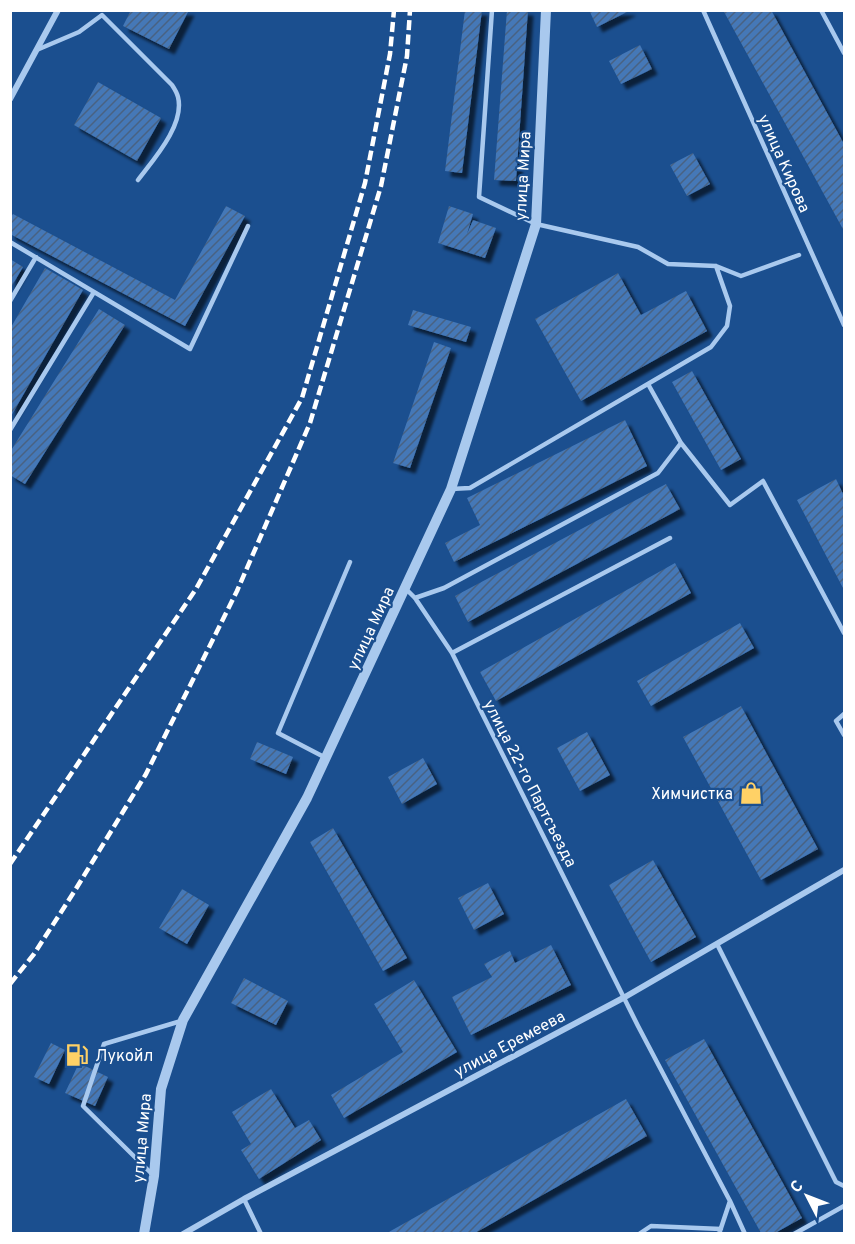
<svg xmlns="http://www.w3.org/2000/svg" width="855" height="1244" viewBox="0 0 855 1244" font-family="Overpass,sans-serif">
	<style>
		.building { fill: url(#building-hatch); filter: url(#shadow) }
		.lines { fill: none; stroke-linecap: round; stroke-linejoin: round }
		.service { stroke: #a9c9ee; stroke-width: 4.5 }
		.minor { stroke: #a9c9ee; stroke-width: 6 }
		.tertiary { stroke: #a9c9ee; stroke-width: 10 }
		.rail { stroke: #fff; stroke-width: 4.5; stroke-dasharray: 10 4.5; stroke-linecap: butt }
		.labels { text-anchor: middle; stroke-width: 4.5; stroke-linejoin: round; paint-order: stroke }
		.street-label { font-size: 16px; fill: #fff; stroke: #1b4f8f }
		.poi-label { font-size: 16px; fill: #fff; stroke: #1b4f8f; text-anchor: end }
	</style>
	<defs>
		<pattern id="building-hatch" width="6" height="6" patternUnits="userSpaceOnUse" patternTransform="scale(1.5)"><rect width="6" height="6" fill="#4478b7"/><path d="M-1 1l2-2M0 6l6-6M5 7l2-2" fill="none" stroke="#486282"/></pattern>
		<filter id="shadow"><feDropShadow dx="5.5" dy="5.5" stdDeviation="1.5" flood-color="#0009"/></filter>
	</defs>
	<rect width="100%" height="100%" fill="#1b4f8f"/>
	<path class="building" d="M131,10H189L169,49L123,26Z
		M465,10H482L462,173L445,171Z
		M507,10H528L516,181L494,180Z
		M589,10H631L597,27Z
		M723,10H771L844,144V231Z
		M640,45L652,69L621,84L609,61Z
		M98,82L161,118L137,161L74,125Z
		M693,153L710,184L687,196L670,165Z
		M226,206L245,216L185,326L10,234V218L13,214L175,300Z
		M449,206L473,214L467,234L473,220L496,228L485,258L438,243Z
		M10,259L23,267L10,289Z
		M45,268L83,290L10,418V329Z
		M618,273L641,315L686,291L707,331L581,401L535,319Z
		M99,309L125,325L25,484L10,475V452Z
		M413,310L471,327L466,342L408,325Z
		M434,342L451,348L410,468L393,463Z
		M692,371L741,459L721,470L672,382Z
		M625,420L647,466L454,562L445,543L480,525L467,498Z
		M836,479L844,496V590L797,500Z
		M666,484L680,509L468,622L455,596Z
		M675,563L691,593L496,701L480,672Z
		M740,623L754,648L651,706L637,681Z
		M741,706L818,849L761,880L683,737Z
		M587,732L610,775L580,791L557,748Z
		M257,742L293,757L286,774L250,759Z
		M423,758L437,784L402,804L388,777Z
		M333,828L407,958L383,971L310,842Z
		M653,860L696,937L651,962L609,885Z
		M488,883L504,914L474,930L458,898Z
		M182,889L209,905L187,944L159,928Z
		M551,945L571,985L471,1035L452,997L492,977L484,964L510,951L515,963Z
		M244,978L288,1001L276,1025L231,1003Z
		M414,980L457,1052L344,1118L331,1095L403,1052L374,1004Z
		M704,1039L802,1218L775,1233H761L665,1060Z
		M51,1043L65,1050L49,1084L34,1077Z
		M79,1063L108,1077L95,1106L65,1093Z
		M271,1089L295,1128L309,1120L321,1140L259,1179L241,1150L251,1144L232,1112Z
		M626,1099L647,1136L475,1233H387Z"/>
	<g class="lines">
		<path class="service" d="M492,10L479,197L536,224L638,247L668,264L716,266L741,276L799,255
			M703,10L844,325
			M821,10L844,53
			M39,49L79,32L102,15L172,85C174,88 177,93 178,97C185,125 153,160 138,180
			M10,242L190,349L248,226
			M10,301L36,257
			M648,384L681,443L730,505L763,481L844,633
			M10,430L94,292
			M451,489L470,488L711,347L727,326L730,306L716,266
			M406,589L415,598L452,653L638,1026L730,1201L745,1234
			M415,598L444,588L658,473L681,443
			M452,653L670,538
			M844,714L836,721L844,735
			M326,758L278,733L350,562
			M717,944L836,1182L844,1186
			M153,1175L83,1106L104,1044L181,1021
			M244,1199L261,1234
			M639,1234L651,1226L721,1229
			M719,1234L730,1201
			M794,1234L844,1206"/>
		<path class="minor" d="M10,99L58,10
			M183,1234L244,1199L625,997L844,870"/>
		<path class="tertiary" d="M144,1234L154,1176L161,1089L183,1020L307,798L451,489L536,224L546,10"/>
		<path class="rail" d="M10,864L196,589L302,398L365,183L390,54L394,10
			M10,984L34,954L74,892L146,774L237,591L310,423L381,186L407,56L410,10"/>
	</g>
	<defs>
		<g id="shop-bare" transform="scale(1.8)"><path d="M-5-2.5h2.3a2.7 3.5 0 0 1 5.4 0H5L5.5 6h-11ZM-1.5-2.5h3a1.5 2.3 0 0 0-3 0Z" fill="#ffd166" stroke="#1b4f8f" stroke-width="2.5" paint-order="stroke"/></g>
		<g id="fuel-bare" transform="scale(1.8)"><path d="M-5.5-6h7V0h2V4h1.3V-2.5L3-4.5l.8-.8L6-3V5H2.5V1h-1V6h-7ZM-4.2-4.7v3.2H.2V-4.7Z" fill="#ffd166" stroke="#1b4f8f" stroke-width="2.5" paint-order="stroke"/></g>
	</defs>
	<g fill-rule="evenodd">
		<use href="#shop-bare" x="751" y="793"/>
		<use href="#fuel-bare" x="77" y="1055"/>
	</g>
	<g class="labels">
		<g class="street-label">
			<text transform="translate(785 163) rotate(66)" y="6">улица Кирова</text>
			<text transform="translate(522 176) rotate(-87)" y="6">улица Мира</text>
			<text transform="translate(370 628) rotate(-65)" y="6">улица Мира</text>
			<text transform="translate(531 783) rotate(63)" y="6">улица 22-го Партсъезда</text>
			<text transform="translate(509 1043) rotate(-28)" y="6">улица Еремеева</text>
			<text transform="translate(141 1138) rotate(-85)" y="6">улица Мира</text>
		</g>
		<g class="poi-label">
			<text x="733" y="799">Химчистка</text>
			<text x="95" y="1061" text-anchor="start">Лукойл</text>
		</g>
	</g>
	<rect width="855" height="1244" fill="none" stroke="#ffffff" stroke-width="24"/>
	<g transform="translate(807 1196) rotate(312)" stroke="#1b4f8f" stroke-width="4.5" paint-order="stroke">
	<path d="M0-4.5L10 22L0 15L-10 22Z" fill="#ffffff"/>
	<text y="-9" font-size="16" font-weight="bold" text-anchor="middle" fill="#ffffff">С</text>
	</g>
</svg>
